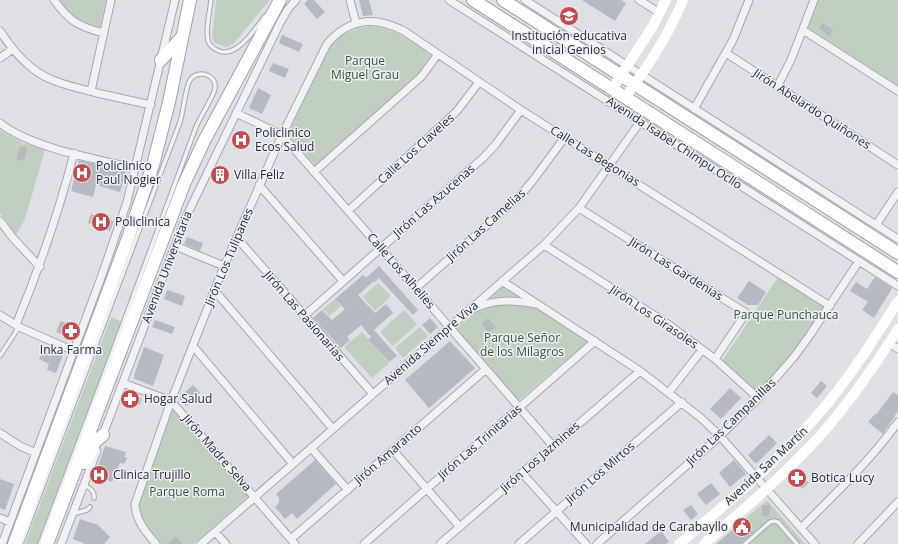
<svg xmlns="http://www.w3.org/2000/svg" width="898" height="544" viewBox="0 0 898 544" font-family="'Open Sans',sans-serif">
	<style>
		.green { fill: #c1cfc0 }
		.building { fill: #b6b9c2 }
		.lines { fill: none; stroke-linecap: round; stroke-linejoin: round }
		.lane-casing { stroke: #a4a7af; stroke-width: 5.5 }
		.street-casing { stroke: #a4a7af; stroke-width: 9 }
		.primary-casing { stroke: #9ea3b1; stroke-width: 14 }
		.lane { stroke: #f0f1f5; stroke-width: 3.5 }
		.street { stroke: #f0f1f5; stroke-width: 7 }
		.secondary { stroke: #fff; stroke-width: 10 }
		.primary { stroke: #fff; stroke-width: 12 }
		.labels { text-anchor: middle; stroke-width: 3; stroke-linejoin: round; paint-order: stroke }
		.poi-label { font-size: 12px; fill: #282d3b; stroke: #edeff4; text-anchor: start }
		.park-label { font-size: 12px; fill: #395637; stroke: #edeff4 }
		.street-label { font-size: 12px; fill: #282d3b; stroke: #edeff4 }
	</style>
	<rect width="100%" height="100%" fill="#dee0e6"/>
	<path class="green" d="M59,0H106L100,27C82,22 70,16 59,0Z
		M216,0H270L234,43L227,47L215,43L212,37Z
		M818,0H898V86L808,28Z
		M370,26C397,29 410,40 431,55L417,75L316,166L288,134L328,49C339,35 352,28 370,26Z
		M0,130L22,143L45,150L25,219L16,235L0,213Z
		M779,276L825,307L792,353L758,393L722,361Z
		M378,283L391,296L375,311L363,297Z
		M503,286L525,299L506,297L487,301Z
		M335,299L341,306L329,316L323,309Z
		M499,304L533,306L589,341L518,401L456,328L481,308Z
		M404,310L417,324L393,346L380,332Z
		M111,317L121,322L37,544H25Z
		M420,327L428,336L403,358L395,348Z
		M362,332L389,363L372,378L344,347Z
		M172,408L248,496L194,544H161C150,530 140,521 139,503Z
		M767,500L805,544H716Z"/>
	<path class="building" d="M308,0H314L325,12L317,19L304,4Z
		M359,0H369L373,15L363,16Z
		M582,0H621L626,3L615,21Z
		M823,23L833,30L829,36L819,28Z
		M282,35L303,44L299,52L279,43Z
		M273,63L289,69L285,78L269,71Z
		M258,88L271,95L262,114L249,108Z
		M236,133L250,141L247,148L232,140Z
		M20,146L27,148L24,161L16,159Z
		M79,160L126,171L120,192L96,185L93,197L71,191Z
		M217,169L227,174L222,182L213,177Z
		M91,214L114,221L110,231L88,223Z
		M187,237L203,243L200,251L184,244Z
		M379,266L418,310L413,315L379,278L375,282L374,281L358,295L375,313L386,304L393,313L374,330L397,356L389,362L368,339L371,337L361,325L347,337L350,340L341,348L313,318L322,310L332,320L345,309L335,299L363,275L366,278Z
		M875,277L892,288L874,318L862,310L868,302L850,291L856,282L867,289Z
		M749,281L766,292L758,305H748L737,298Z
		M167,290L185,296L182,306L164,299Z
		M430,318L438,327L430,334L422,325Z
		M488,318L496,327L489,333L481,324Z
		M155,320L175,327L172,334L152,327Z
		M61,321L75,327L70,338L56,332Z
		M450,341L475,368L429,408L405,380Z
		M45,347L63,355L56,373L47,370L49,364L39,359Z
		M144,347L164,355L153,386L135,379L134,376Z
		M821,381L827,386L817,398L811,393Z
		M193,385L200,393L186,406L179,398Z
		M730,388L741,398L721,419L710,409Z
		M893,392L898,395V411L883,434L868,422L875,414L876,415Z
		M127,393L142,398L140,405L124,399Z
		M769,435L777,443L757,463L754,462L748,455Z
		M105,446L126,452L124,457L127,458L124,464L120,463L112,482L95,475Z
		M315,460L336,484L297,519L292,513L285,519L275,507L279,503V498L276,494Z
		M734,460L746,474L730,487L719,473Z
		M799,471L809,483L802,489L792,478Z
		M0,479L14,484L5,510L0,508Z
		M711,483L720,494L706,505L697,494Z
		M691,505L698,514L691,520L683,510Z
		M762,505H770L769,516L762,515Z
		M80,519L98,525L110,537L104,544H85L73,539Z
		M743,521L753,532L741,544H716Z
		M661,531L669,542L666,544H645Z
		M176,536L182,544H167Z"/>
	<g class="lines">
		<g class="lane-casing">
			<path id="lane" d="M211,0C210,11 205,30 208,40C209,45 214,49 219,51C237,58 255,29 265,16
				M0,356L19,327
				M84,484C89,488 95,491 94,498
				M73,514L87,510L90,507
				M21,544L180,122C183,113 186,85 190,80C197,69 217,74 215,88C215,94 199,119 196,127L105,372L40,544
				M745,544L770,522L774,521L778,522L797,544"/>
		</g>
		<g class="street-casing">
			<path id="street" d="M54,0C69,21 79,27 104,33
				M350,0L356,23
				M449,0L898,286
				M525,0L898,239
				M639,0L660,13
				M803,30L898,91
				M0,31C9,45 19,58 32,68C50,83 75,87 97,93C115,97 133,101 151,105
				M726,53L898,165
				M0,58L13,49
				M777,87L791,60L814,0
				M91,91L111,0
				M694,109L733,40L749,0
				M236,113L282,135L553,446
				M0,123C31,148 96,159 135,168
				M314,172L421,77L438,54
				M259,185L343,281
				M579,208L746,313L715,359
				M348,211L457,111L479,82
				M0,221L13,238L40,267
				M876,225L898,192
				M237,238L373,394
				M544,245L668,324L715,359L758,398
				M175,246L224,266
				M502,281L640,371L701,418L720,436L815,544
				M416,288L519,197L534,179L565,137
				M215,291L333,429
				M475,308C495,299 514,300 535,304
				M0,315L19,327L74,351
				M304,316L483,158L496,144L521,110
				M16,325C39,269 59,212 74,153
				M889,343L898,349
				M193,346L293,464
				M123,383L171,401L295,544
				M669,392L702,350
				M0,433L20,446L36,453
				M102,437L186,217L280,23L288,9L296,0
				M311,448L348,490
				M393,450L460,527
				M522,473L586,544
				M0,518L10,522
				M801,528C835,494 870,461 898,422
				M215,532L226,544
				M291,539L486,369
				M2,544L102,275L127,202L175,0
				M61,544L97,451
				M156,544C145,531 136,521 135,504L171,401L224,266L282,135L327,44C349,18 374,16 404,31L521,110L830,306
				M201,544L544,245L579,208L640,122
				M364,544L595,341
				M440,544L640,371
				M519,544L682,402
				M597,544L720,436L758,398L794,357L810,335L859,261
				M858,544L898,502"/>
		</g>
		<g class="primary-casing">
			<path id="primary" d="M473,0L898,272
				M503,0L898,253
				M161,60L181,38
				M85,463L95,442L103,435
				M14,544L128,238L153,165L169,102L190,0
				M47,544L184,184L204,141L280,0"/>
		</g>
		<use href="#lane" class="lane"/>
		<use href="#street" class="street"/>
		<path class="secondary" d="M612,89L653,26L666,0
			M625,98C647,67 669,35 683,0
			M679,544C727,503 776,463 817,416C848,380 873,341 898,301
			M704,544C743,510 783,476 818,438C849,404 874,367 898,329"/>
		<use href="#primary" class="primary"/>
	</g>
	<defs>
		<g id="school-disc" transform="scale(1)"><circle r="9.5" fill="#c24c4e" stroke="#edeff4"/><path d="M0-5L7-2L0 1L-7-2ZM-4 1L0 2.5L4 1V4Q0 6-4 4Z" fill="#fff"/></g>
		<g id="hospital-disc" transform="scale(1)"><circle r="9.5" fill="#c24c4e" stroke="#edeff4"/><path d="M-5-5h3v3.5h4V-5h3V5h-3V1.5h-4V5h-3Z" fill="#fff"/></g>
		<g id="building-disc" transform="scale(1)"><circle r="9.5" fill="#c24c4e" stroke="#edeff4"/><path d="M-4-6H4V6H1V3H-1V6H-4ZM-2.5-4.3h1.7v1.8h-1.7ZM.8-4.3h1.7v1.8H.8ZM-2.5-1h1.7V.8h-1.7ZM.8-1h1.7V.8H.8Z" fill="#fff"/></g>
		<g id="pharmacy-disc" transform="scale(1)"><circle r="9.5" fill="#c24c4e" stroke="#edeff4"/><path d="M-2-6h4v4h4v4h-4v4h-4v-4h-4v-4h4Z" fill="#fff"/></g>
		<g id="civic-disc" transform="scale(1)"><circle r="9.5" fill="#c24c4e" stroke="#edeff4"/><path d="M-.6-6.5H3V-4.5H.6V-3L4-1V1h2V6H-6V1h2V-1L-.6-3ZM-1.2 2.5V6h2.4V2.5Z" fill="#fff"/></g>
	</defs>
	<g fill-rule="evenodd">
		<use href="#school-disc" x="569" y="16"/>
		<use href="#hospital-disc" x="241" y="140"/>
		<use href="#hospital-disc" x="82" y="173"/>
		<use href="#building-disc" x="220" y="175"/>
		<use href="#hospital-disc" x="101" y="222"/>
		<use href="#pharmacy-disc" x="71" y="331"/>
		<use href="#pharmacy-disc" x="130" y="399"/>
		<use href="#hospital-disc" x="99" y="475"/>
		<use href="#pharmacy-disc" x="797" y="478"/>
		<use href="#civic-disc" x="742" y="527"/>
	</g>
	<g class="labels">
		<g class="poi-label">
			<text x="569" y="40" text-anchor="middle">Institución educativa<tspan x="569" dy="14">inicial Genios</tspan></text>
			<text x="255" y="137">Policlinico<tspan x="255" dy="14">Ecos Salud</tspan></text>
			<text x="96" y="170">Policlinico<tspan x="96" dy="14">Paul Nogier</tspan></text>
			<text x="234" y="179">Villa Feliz</text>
			<text x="115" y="226">Policlinica</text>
			<text x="71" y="354" text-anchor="middle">Inka Farma</text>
			<text x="144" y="403">Hogar Salud</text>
			<text x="113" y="479">Clinica Trujillo</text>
			<text x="811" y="482">Botica Lucy</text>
			<text x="728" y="531" text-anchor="end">Municipalidad de Carabayllo</text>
		</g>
		<g class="park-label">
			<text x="365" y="65">Parque<tspan x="365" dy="14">Miguel Grau</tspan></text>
			<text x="786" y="319">Parque Punchauca</text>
			<text x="522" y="342">Parque Señor<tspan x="522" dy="14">de los Milagros</tspan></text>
			<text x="187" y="496">Parque Roma</text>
		</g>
		<g class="street-label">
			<text transform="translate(812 109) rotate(33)" y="4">Jirón Abelardo Quiñones</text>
			<text transform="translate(674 143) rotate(33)" y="4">Avenida Isabel Chimpu Ocllo</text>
			<text transform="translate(416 149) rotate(-42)" y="4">Calle Los Claveles</text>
			<text transform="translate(595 156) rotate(32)" y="4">Calle Las Begonias</text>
			<text transform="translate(434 201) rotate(-41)" y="4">Jirón Las Azucenas</text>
			<text transform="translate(486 225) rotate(-42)" y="4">Jirón Las Camelias</text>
			<text transform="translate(229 257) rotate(-67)" y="4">Jirón Los Tulipanes</text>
			<text transform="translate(167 267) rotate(-69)" y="4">Avenida Universitaria</text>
			<text transform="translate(676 269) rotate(32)" y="4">Jirón Las Gardenias</text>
			<text transform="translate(401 271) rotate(49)" y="4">Calle Los Alhelíes</text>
			<text transform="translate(304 316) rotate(49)" y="4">Jirón Las Pasionarias</text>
			<text transform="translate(654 317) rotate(34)" y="4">Jirón Los Girasoles</text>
			<text transform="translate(431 343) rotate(-41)" y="4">Avenida Siempre Viva</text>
			<text transform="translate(731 422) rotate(-44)" y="4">Jirón Las Campanillas</text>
			<text transform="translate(480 442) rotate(-41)" y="4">Jirón Las Trinitarias</text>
			<text transform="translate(217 453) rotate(49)" y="4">Jirón Madre Selva</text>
			<text transform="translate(388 454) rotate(-41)" y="4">Jirón Amaranto</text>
			<text transform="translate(540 457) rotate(-41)" y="4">Jirón Los Jazmines</text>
			<text transform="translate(766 466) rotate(-43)" y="4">Avenida San Martín</text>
			<text transform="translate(600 473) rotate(-41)" y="4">Jirón Los Mirtos</text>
		</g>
	</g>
</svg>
